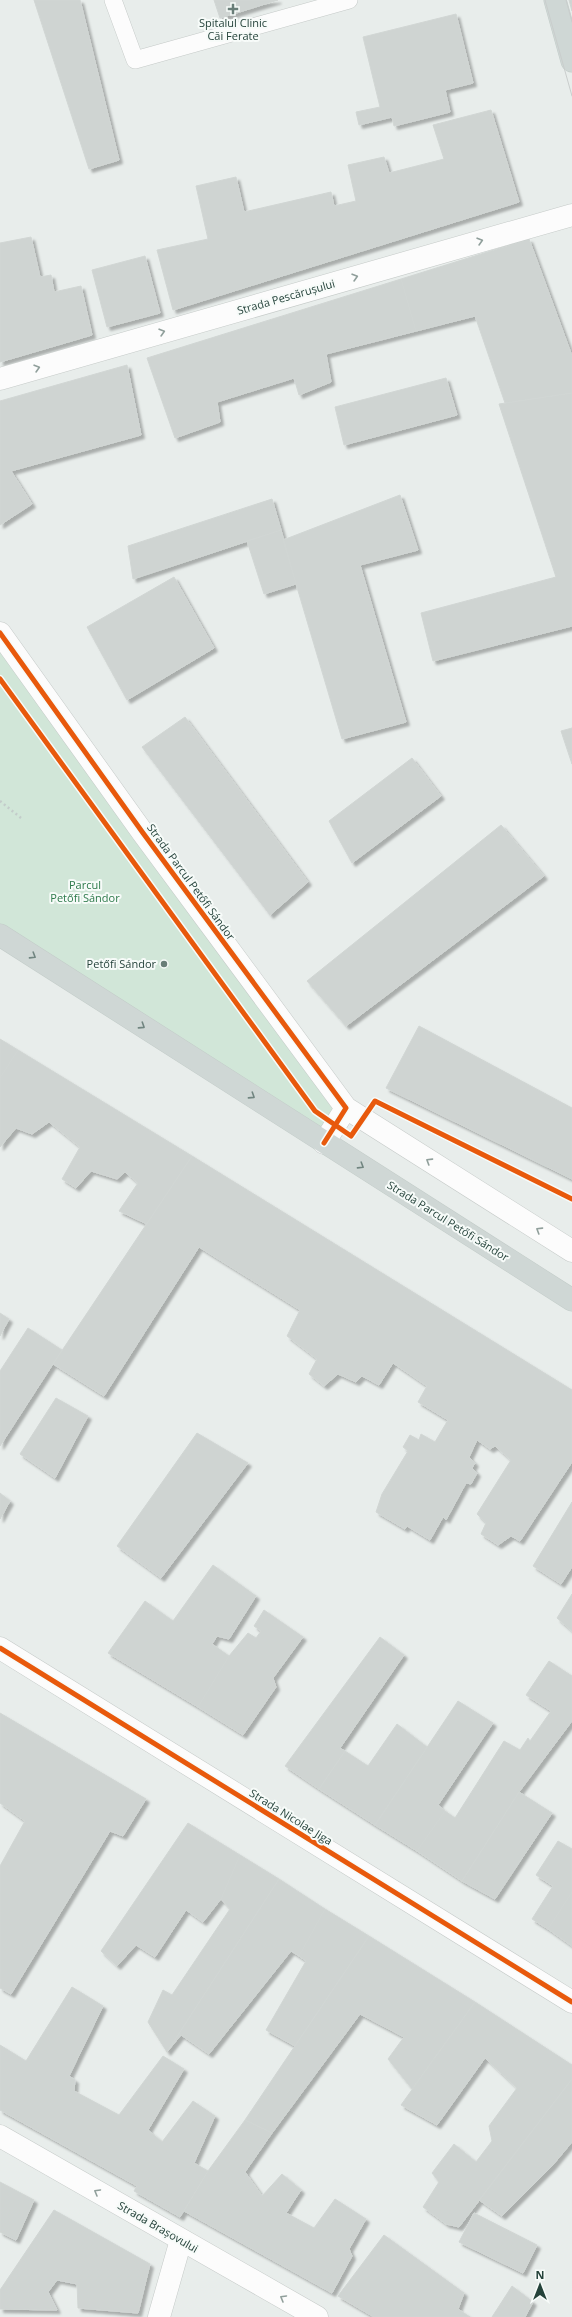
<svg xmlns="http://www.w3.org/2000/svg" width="572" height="2317" viewBox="0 0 572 2317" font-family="'Open Sans',sans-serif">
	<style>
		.green { fill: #d1e6d8 }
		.building { fill: #cfd4d2; stroke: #d1d6d4; filter: url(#shadow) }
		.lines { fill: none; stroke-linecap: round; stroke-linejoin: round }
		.service-casing { stroke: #c5cac8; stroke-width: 18 }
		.minor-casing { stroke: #c5cac8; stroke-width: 23 }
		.primary-casing { stroke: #c3ccc9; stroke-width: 23 }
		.path { stroke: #c3ccca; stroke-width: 2.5; stroke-dasharray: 2 3; stroke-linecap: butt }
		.service { stroke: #fcfcfc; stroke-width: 17 }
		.minor { stroke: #fcfcfc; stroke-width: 22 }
		.primary { stroke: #cfd7d5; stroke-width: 22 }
		.tram { stroke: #c9cdcc; stroke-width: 1 }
		.cycleway-casing { stroke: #f7fbf9; stroke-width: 8 }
		.cycleway { stroke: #e8590c; stroke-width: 5 }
		.oneway { stroke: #909f9b }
		.oneway2 { stroke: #718580 }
		.poi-dot { fill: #697e78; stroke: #f7fbf9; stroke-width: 1.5 }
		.labels { text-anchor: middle; stroke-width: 4; stroke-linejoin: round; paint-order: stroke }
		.poi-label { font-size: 11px; fill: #24423a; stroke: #f7fbf9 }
		.street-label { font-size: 11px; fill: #24423a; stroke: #f7fbf9 }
		.park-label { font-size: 11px; fill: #2d7a4b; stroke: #f7fbf9 }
	</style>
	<defs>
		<filter id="shadow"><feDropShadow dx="3.5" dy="3.5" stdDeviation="1" flood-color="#0004"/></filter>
	</defs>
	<rect width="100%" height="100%" fill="#e8edeb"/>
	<path class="green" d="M0,630L346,1108L324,1143L0,936Z"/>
	<path class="building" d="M34,0H80L119,160L89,169Z
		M214,0H278L220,18Z
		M569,0H572V11Z
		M456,14L473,83L445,90L450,112L394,126L392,117L359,125L356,112L380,107L363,37Z
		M491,110L519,202L173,310L157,250L208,239L196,186L236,177L244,212L331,192L334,206L356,201L348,165L384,157L389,173L444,159L433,125Z
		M31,237L40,277L51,275L54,292L81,286L92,335L0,362V243Z
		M529,239L572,356V393L505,403L475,316L416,331L401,279Z
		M145,256L160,313L107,327L92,270Z
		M401,279L416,331L326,354L331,382L299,395L294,378L217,402L220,422L175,438L147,358Z
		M127,365L141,435L11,471L32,504L0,525V401Z
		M446,378L457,415L344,445L335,407Z
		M572,393V626L433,661L421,613L556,577L499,404Z
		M400,495L418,550L360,565L406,722L342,739L283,540Z
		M272,499L281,530L133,579L128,546Z
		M281,530L296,584L264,594L247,541Z
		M174,577L214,648L127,700L87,627Z
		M185,717L308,882L270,915L142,747Z
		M572,728V764L561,731Z
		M412,758L441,796L352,863L329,821Z
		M501,825L544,876L346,1026L307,981Z
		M419,1026L572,1108V1179L386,1088Z
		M0,1039L18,1050L0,1078Z
		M18,1050L192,1156L147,1224L119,1211L138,1183L125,1172L117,1179L91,1171L76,1188L62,1179L80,1147L49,1122L32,1134L16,1128L0,1147V1078Z
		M192,1156L572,1390V1462L520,1541L511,1536L498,1545L481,1534L486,1523L477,1514L511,1460L495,1446L490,1449L477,1440L469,1457L475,1463L472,1468L477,1473L471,1484L466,1483L446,1520L443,1517L430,1540L407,1526L405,1529L376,1512L382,1494L408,1451L403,1447L410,1435L419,1440L421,1434L435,1442L448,1420L418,1402L427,1386L393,1363L379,1385L362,1376L356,1382L338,1374L324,1386L309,1374L317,1359L287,1336L300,1310L199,1247L104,1396L53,1364Z
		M0,1313L9,1319L0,1336Z
		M28,1328L62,1350L0,1446V1371Z
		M56,1398L88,1416L55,1478L20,1454Z
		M197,1433L248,1463L161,1578L117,1546Z
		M0,1493L10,1501L0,1519Z
		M572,1502V1567L561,1584L533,1566Z
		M213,1565L256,1596L229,1639L217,1636L212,1644L229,1656L198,1707L108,1653L145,1601L173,1621Z
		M572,1594V1631L557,1618Z
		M264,1610L303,1637L273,1678L276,1687L243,1735L198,1707L229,1656L248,1633L256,1638L261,1631L254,1626Z
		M380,1637L404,1655L340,1748L345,1751L319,1789L285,1766Z
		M549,1661L572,1676V1721L519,1792L462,1881L417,1851L445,1811L455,1818L504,1741L520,1750L528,1738L530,1741L551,1711L526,1695Z
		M458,1701L493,1723L438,1805L445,1811L417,1851L375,1825Z
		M0,1713L146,1799L123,1836L110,1831L11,1994L0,1988V1866L25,1821L0,1803Z
		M397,1724L427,1747L375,1825L319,1789L345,1751L368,1766Z
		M519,1792L552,1813L495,1899L462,1881Z
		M188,1823L240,1855L221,1899L203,1922L186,1910L155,1957L136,1945L117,1966L101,1951Z
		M558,1841L572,1849V1892L548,1929L532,1919L553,1886L536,1875Z
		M240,1855L279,1879L167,2052L148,2022L163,1990L172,1995L230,1909L221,1899Z
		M279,1879L325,1909L299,1956L291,1951L209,2054L181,2035L167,2052Z
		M572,1892V1946L548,1929Z
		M325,1909L369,1936L295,2046L266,2030L306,1961L299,1956Z
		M369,1936L475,2002L412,2089L388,2059L404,2037L360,2014L272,2133L245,2120Z
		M72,1987L103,2006L69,2076L75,2080L74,2091L119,2115L163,2056L184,2069L148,2130L162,2142L193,2101L215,2116L194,2163L208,2171L180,2217L134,2191L137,2186L0,2110V2045L26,2061Z
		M475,2002L572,2065V2079L459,2227L446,2224L423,2207L439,2182L432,2173L454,2144L476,2162L492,2141L489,2126L517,2088L485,2058L437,2125L401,2105Z
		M572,2079V2142L552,2166L502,2216L479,2200Z
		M245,2120L272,2133L245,2172L262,2196L282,2174L301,2190L286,2213L314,2228L335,2199L366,2219L349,2249L352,2256L332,2293L184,2211L208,2171Z
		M0,2182L34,2200L16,2240L0,2232Z
		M54,2210L150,2264L138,2313L78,2308L77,2284L57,2280L48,2292L57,2310L0,2309V2290Z
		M474,2213L537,2245L523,2273L459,2242Z
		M384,2235L464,2293L458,2309L470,2317H374L338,2296Z
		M512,2286L533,2302L525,2317H492Z"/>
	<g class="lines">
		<g class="service-casing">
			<path id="service" d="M113,0L135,60L349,0"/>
		</g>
		<g class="minor-casing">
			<path id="minor" d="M0,379L572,215
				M0,633L143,833L346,1108L324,1143
				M346,1108L572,1251
				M0,1648L572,2002
				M0,2136L317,2317
				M159,2317L181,2240"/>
		</g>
		<g class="primary-casing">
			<path id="primary" d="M555,0L572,61
				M0,935L572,1300"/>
		</g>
		<path class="path" d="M0,801L21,818"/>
		<use href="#service" class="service"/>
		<use href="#minor" class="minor"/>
		<use href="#primary" class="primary"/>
		<path class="tram" d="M545,0L572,96
			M566,0L572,22"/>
		<g class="cycleway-casing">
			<path id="cycleway" d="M0,633L143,833L346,1108L324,1143
				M0,679L315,1111L351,1136L375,1101L572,1199
				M0,1648L572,2002"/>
		</g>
		<use href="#cycleway" class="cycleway"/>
	</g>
	<defs><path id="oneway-chevron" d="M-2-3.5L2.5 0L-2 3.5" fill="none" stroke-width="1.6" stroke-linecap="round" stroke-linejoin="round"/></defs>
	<g class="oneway">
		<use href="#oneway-chevron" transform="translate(480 241) rotate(-16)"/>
		<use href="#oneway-chevron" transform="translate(355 277) rotate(-16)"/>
		<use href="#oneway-chevron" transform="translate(162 332) rotate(-16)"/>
		<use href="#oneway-chevron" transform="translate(37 368) rotate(-16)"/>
		<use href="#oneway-chevron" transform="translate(429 1161) rotate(-148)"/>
		<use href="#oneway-chevron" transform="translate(539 1230) rotate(-148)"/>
		<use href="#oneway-chevron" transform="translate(97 2192) rotate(-150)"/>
		<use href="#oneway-chevron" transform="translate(283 2298) rotate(-150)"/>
	</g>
	<g class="oneway2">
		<use href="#oneway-chevron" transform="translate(33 956) rotate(32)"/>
		<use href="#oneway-chevron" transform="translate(142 1026) rotate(33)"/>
		<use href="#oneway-chevron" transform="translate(252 1096) rotate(33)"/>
		<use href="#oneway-chevron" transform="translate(361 1166) rotate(32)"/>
	</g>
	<g class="poi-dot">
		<path d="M231 3h4v4h4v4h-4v4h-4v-4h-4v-4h4z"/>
		<circle cx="164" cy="964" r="4"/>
	</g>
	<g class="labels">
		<g class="poi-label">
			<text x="233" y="27">Spitalul Clinic<tspan x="233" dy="13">Căi Ferate</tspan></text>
			<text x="156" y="968" text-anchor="end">Petőfi Sándor</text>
		</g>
		<g class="street-label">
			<text transform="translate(286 297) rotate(-16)" y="4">Strada Pescărușului</text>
			<text transform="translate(191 882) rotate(54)" y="4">Strada Parcul Petőfi Sándor</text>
			<text transform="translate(448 1221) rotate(32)" y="4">Strada Parcul Petőfi Sándor</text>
			<text transform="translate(291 1817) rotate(32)" y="4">Strada Nicolae Jiga</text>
			<text transform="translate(158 2227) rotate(30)" y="4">Strada Brașovului</text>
		</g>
		<g class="park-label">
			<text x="85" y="889">Parcul<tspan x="85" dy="13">Petőfi Sándor</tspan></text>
		</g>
	</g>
	<g transform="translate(540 2285)" stroke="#f7fbf9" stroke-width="3" paint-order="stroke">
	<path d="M0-3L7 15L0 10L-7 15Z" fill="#24423a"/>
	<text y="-6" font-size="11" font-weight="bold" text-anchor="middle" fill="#24423a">N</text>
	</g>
</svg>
